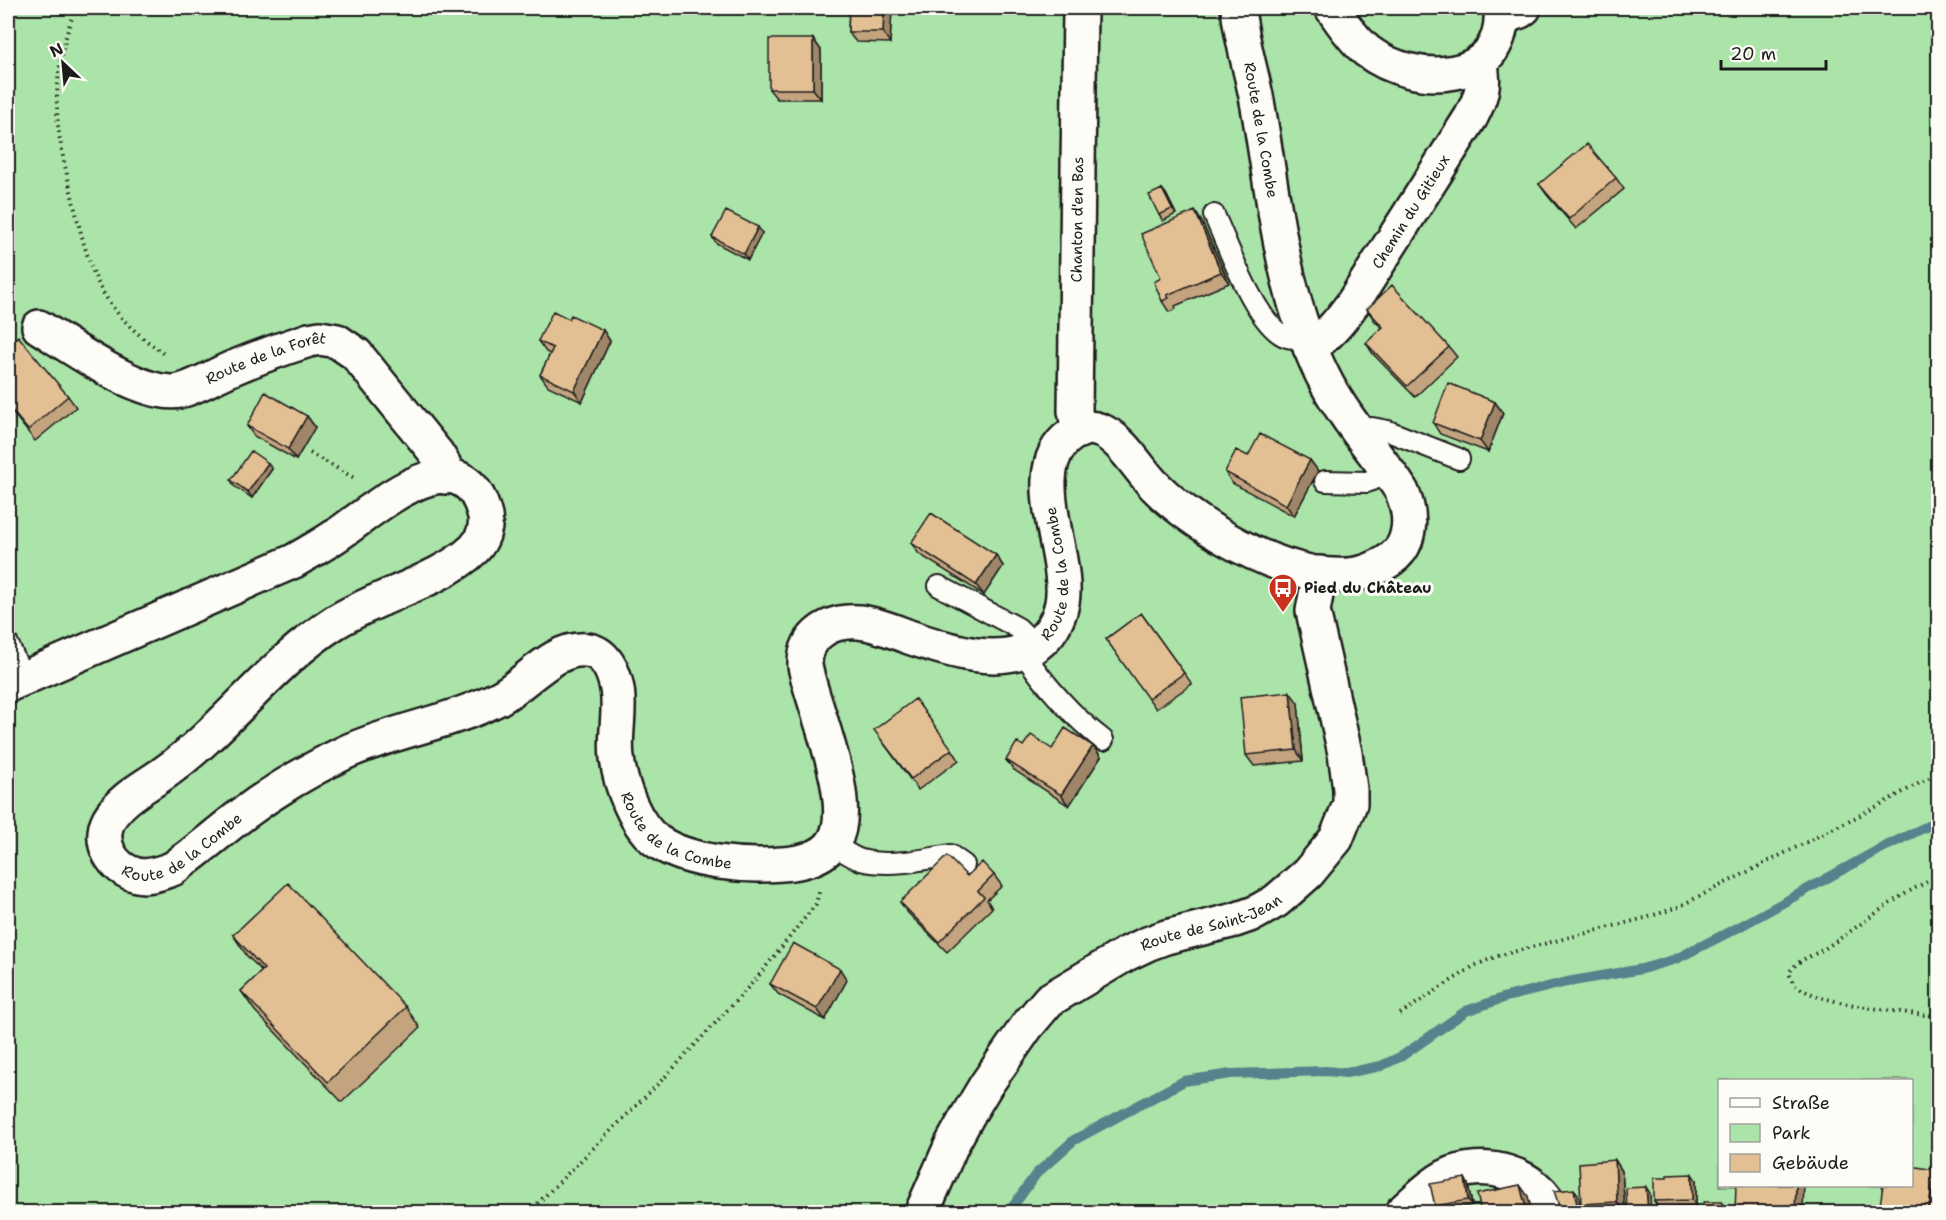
<svg xmlns="http://www.w3.org/2000/svg" width="1946" height="1220" viewBox="0 0 1946 1220" font-family="'Shantell Sans',sans-serif">
	<style>
		.green { fill: #abe4a8; stroke: #648062; stroke-width: 1.5; fill-rule: evenodd }
		.lines { fill: none; stroke-linecap: round; stroke-linejoin: round }
		.stream { stroke: #55838d; stroke-width: 10 }
		.lane-casing { stroke: #1c1c1c; stroke-width: 24 }
		.street-casing { stroke: #1c1c1c; stroke-width: 38 }
		.secondary-casing { stroke: #1c1c1c; stroke-width: 38 }
		.path { stroke: #1c1c1c; stroke-width: 4; stroke-dasharray: 1.5 4.5; stroke-linecap: butt }
		.lane { stroke: #fdfcf7; stroke-width: 20 }
		.street { stroke: #fdfcf7; stroke-width: 33 }
		.secondary { stroke: #fdfcf7; stroke-width: 33 }
		.wall { fill: #c3a47f; stroke: #1c1c1c; stroke-width: 1.5 }
		.shaded-wall { fill: #9f8668; stroke: #1c1c1c; stroke-width: 1.5 }
		.building { fill: #e3bf94; stroke: #1c1c1c; stroke-width: 1.5 }
		.labels { text-anchor: middle; stroke-width: 6; stroke-linejoin: round; paint-order: stroke }
		.street-label { font-size: 15px; fill: #1c1c1c; stroke: #fdfcf7 }
		.poi-label { font-size: 15px; font-weight: bold; fill: #1c1c1c; stroke: #fdfcf7; text-anchor: start }
	</style>
	<rect width="100%" height="100%" fill="#f5ead9"/>
	<filter id="ink" filterUnits="userSpaceOnUse"><feTurbulence type="fractalNoise" baseFrequency=".0167" numOctaves="2"/><feDisplacementMap in="SourceGraphic" scale="12" xChannelSelector="R" yChannelSelector="G"/><feConvolveMatrix kernelMatrix="1 2 1 2 8 2 1 2 1" color-interpolation-filters="sRGB"/></filter>
	<g filter="url(#ink)">
		<path class="green" d="M8,8H1938V1212H8ZM1720,1080H1912V1186H1720Z"/>
		<g class="lines">
			<path class="stream" d="M1009,1212L1036,1174L1074,1140L1184,1081L1231,1074L1326,1071L1346,1073L1381,1066L1402,1056L1466,1011L1506,997L1567,982L1642,969L1676,959L1741,926L1878,850L1938,821"/>
			<g class="lane-casing">
				<path id="lane" d="M1214,215C1227,243 1257,328 1287,337C1294,339 1300,337 1306,335
					M1360,434L1372,428L1388,431L1459,459
					M1325,481L1367,482L1389,473
					M939,586L1018,628L1035,645
					M8,644L23,678
					M1022,651C1045,685 1071,715 1103,740
					M832,844C841,849 851,857 861,860C889,867 922,860 950,855L964,865"/>
			</g>
			<g class="street-casing">
				<g id="street">
					<path d="M1502,18L1520,11L1524,8"/>
					<path id="s1" d="M39,327C70,346 143,399 180,391C199,386 217,374 235,367C259,357 284,348 309,340L320,338L337,341L356,354L437,454L444,465L445,477"/>
					<path id="s2" d="M1310,347C1329,335 1340,321 1353,303L1471,117C1481,98 1486,83 1480,62"/>
					<path id="s3" d="M1079,431L1075,411L1080,8"/>
					<path id="s4" d="M922,1212L952,1144L968,1115L986,1085L1027,1026L1049,1000L1126,954L1147,944L1166,937L1235,920L1255,913L1276,901L1290,889L1308,873L1336,839L1350,804V789L1345,753L1313,611L1320,573"/>
					<path d="M1402,1212C1416,1200 1428,1186 1445,1177C1481,1158 1539,1172 1553,1212"/>
				</g>
			</g>
			<g class="secondary-casing">
				<g id="secondary">
					<path d="M1332,8C1342,23 1353,39 1367,51C1414,87 1507,86 1501,8"/>
					<path id="s5" d="M8,685L294,561C311,551 328,542 344,530C381,504 464,431 485,516C487,528 482,541 474,549C441,581 374,597 334,623C270,664 226,729 164,773C146,786 121,798 109,819C97,842 112,869 137,875C149,878 160,873 172,869C197,852 219,832 243,814C275,790 309,770 344,753C394,730 450,723 499,698C526,684 553,647 586,650C605,651 614,672 617,689C621,711 614,735 617,758C620,784 635,826 658,842C690,863 745,867 782,864C800,863 824,858 834,841C857,803 813,708 805,666C804,634 831,620 859,622C879,624 897,633 915,639C951,651 1001,667 1036,645C1050,635 1059,619 1062,603C1071,555 1022,469 1071,435C1080,429 1089,426 1099,430C1121,437 1139,470 1155,486C1199,531 1302,590 1365,572C1383,566 1403,555 1407,535C1411,520 1408,506 1402,492C1396,481 1388,472 1381,462C1362,437 1342,412 1327,384C1281,298 1274,195 1257,101C1251,70 1241,39 1238,8"/>
				</g>
			</g>
			<path class="path" d="M76,8C63,38 56,77 57,110C58,143 68,177 75,209C81,234 87,259 98,283C113,314 138,336 166,355
				M310,453L356,479
				M1938,877C1897,894 1865,923 1827,947C1814,956 1797,959 1789,973C1791,978 1792,982 1795,985C1822,1006 1903,1011 1938,1017
				M1400,1014L1474,966L1497,956L1645,918L1676,908L1872,809L1938,773
				M529,1212L669,1073L756,979L816,904L819,892"/>
			<use href="#lane" class="lane"/>
			<use href="#street" class="street"/>
			<use href="#secondary" class="secondary"/>
		</g>
		<path class="wall" d="M849,8H892L890,43L856,42L848,32Z
			M813,39L821,50V99H777L769,89Z
			M1616,178L1624,189L1576,229L1547,195L1539,184Z
			M1162,189L1166,194L1176,214L1163,221L1159,215Z
			M1202,222L1229,283L1175,306L1176,309L1169,312L1162,301L1161,278Z
			M762,233L748,260L716,243L712,237Z
			M1367,309L1449,347L1457,357L1415,397L1373,354L1366,343L1382,328L1374,320Z
			M569,319L603,330L610,341L582,402L548,386L540,375L550,354L546,352L538,341Z
			M8,345L68,396L76,407L35,441L8,407Z
			M1495,402L1503,413L1488,452L1440,434L1433,423Z
			M307,416L315,427L296,460L254,436L247,426Z
			M1248,456L1310,460L1318,471L1294,516L1232,483L1225,472Z
			M272,469L252,498L234,486L231,480Z
			M911,543L996,555L1003,566L984,595L919,554Z
			M1141,613L1192,684L1156,709L1106,639Z
			M1298,703L1303,761L1254,766L1246,755Z
			M882,741L952,749L959,760L918,790Z
			M1023,746L1052,749L1093,746L1101,757L1069,806L1014,770L1006,760Z
			M994,875L1002,886L987,900L992,908L947,952L908,913L900,902L967,876Z
			M233,935L406,1007L420,1028L342,1102L255,1011L241,991L262,971L247,956Z
			M847,980L825,1020L778,994L770,984Z
			M1615,1160L1622,1171L1625,1212H1587L1581,1204Z
			M1465,1178L1468,1184L1472,1205L1439,1212L1435,1206Z
			M1667,1178L1696,1180V1206L1658,1207L1654,1201Z"/>
		<path class="shaded-wall" d="M884,8H892L890,43L883,32Z
			M813,39L821,50V99L813,89Z
			M1162,189L1166,194L1176,214L1172,209Z
			M1195,211L1202,222L1229,283L1221,272Z
			M758,227L762,233L748,260L744,254Z
			M603,330L610,341L582,402L574,391Z
			M1495,402L1503,413L1488,452L1480,441Z
			M307,416L315,427L296,460L288,449Z
			M1310,460L1318,471L1294,516L1286,505Z
			M268,463L272,469L252,498L248,492Z
			M996,555L1003,566L984,595L976,585Z
			M1290,692L1298,703L1303,761L1296,750Z
			M1093,746L1101,757L1069,806L1061,795Z
			M840,969L847,980L825,1020L817,1009Z
			M1615,1160L1622,1171L1625,1212L1617,1202Z
			M1935,1170L1938,1175V1205L1937,1212H1928Z
			M1692,1174L1696,1180V1206L1692,1200Z
			M1465,1178L1468,1184L1472,1205L1468,1200Z
			M1520,1185L1528,1196L1532,1212H1527Z
			M1796,1185H1804L1803,1212H1795Z
			M1646,1187L1650,1193L1651,1212H1648Z
			M1574,1189L1578,1194L1581,1212H1579L1578,1210Z
			M1722,1202L1726,1208V1212H1722Z"/>
		<path class="building" d="M849,8H884L883,32H848Z
			M769,39H813V89H769Z
			M1587,144L1616,178L1569,219L1539,184Z
			M1162,189L1172,209L1159,215L1149,195Z
			M726,211L758,227L744,254L712,237Z
			M1195,211L1221,272L1167,295L1169,298L1162,301L1154,282L1161,278L1141,234Z
			M1392,285L1449,347L1407,386L1366,343L1383,327L1367,309Z
			M553,311L569,319L571,315L603,330L574,391L540,375L553,348L538,341Z
			M18,336L68,396L28,430L8,406V345Z
			M1448,383L1495,402L1480,441L1433,423Z
			M265,392L307,416L288,449L247,426Z
			M1260,434L1310,460L1286,505L1225,472L1236,450L1248,456Z
			M251,451L268,463L248,492L231,480Z
			M931,513L996,555L976,585L911,543Z
			M1141,613L1184,673L1148,699L1106,639Z
			M1290,692L1296,750L1246,755L1240,697Z
			M915,699L952,749L911,779L874,730Z
			M1065,728L1093,746L1061,795L1006,760L1017,742L1023,746L1031,735L1052,749Z
			M947,856L967,876L982,862L994,875L978,891L984,897L939,942L900,902Z
			M288,883L406,1007L328,1082L241,991L264,969L233,935Z
			M793,943L840,969L817,1009L770,984Z
			M1615,1160L1617,1202L1581,1204L1579,1163Z
			M1911,1166L1935,1170L1928,1212H1879L1883,1185H1911Z
			M1692,1174V1200L1654,1201V1178H1667V1175Z
			M1465,1178L1468,1200L1435,1206L1430,1184Z
			M1520,1185L1527,1212H1481L1477,1194Z
			M1736,1185H1796L1795,1212H1735Z
			M1646,1187L1648,1212H1627L1626,1188Z
			M1574,1189L1578,1210L1569,1212H1561L1554,1191Z
			M1703,1202H1722V1212H1703Z"/>
	</g>
	<defs>
		<g id="bus-pin" transform="scale(1.5)"><path d="M0 17L-7.5 6A9.5 9.5 0 1 1 7.5 6Z" fill="#c8321e" stroke="#fdfcf7"/><path d="M-5-6H5V4H4V6H2V4H-2V6H-4V4H-5ZM-3.5-4V0h7V-4ZM-3.5 1.2v1.5H-2V1.2ZM2 1.2v1.5H3.5V1.2Z" fill="#fff"/></g>
	</defs>
	<g fill-rule="evenodd">
		<use href="#bus-pin" x="1283" y="588"/>
	</g>
	<g class="labels">
		<g class="street-label">
			<text transform="translate(1261 130) rotate(80)" y="5">Route de la Combe</text>
			<text dy="5" stroke="none"><textPath href="#s2" startOffset="170">Chemin du Gitieux</textPath></text>
			<text dy="5" stroke="none"><textPath href="#s3" startOffset="212">Chanton d'en Bas</textPath></text>
			<text dy="5" stroke="none"><textPath href="#s1" startOffset="250">Route de la Forêt</textPath></text>
			<text dy="5" stroke="none"><textPath href="#s5" startOffset="2553">Route de la Combe</textPath></text>
			<text dy="5" stroke="none"><textPath href="#s5" startOffset="1852">Route de la Combe</textPath></text>
			<text dy="5" stroke="none"><textPath href="#s5" startOffset="1168">Route de la Combe</textPath></text>
			<text dy="5" stroke="none"><textPath href="#s4" startOffset="429">Route de Saint-Jean</textPath></text>
		</g>
		<g class="poi-label">
			<text x="1304" y="593">Pied du Château</text>
		</g>
	</g>
	<rect width="1946" height="1220" fill="none" stroke="#fdfcf7" stroke-width="30"/>
	<rect x="15" y="15" width="1916" height="1190" fill="none" stroke="#1c1c1c" stroke-width="2" filter="url(#ink)"/>
	<rect x="1718" y="1079" width="195" height="108" fill="#fdfcf7" stroke="#a3a29f" stroke-width="1.5"/>
	<rect x="1730" y="1098" width="30" height="9" fill="#fdfcf7" stroke="#a3a29f" stroke-width="1.5"/>
	<text x="1772" y="1109" font-size="18" fill="#1c1c1c">Straße</text>
	<rect x="1730" y="1124" width="30" height="18" fill="#abe4a8" stroke="#a3a29f" stroke-width="1.5"/>
	<text x="1772" y="1139" font-size="18" fill="#1c1c1c">Park</text>
	<rect x="1730" y="1154" width="30" height="18" fill="#e3bf94" stroke="#a3a29f" stroke-width="1.5"/>
	<text x="1772" y="1169" font-size="18" fill="#1c1c1c">Gebäude</text>
	<g transform="translate(63 63) rotate(334)" stroke="#fdfcf7" stroke-width="4.5" paint-order="stroke">
	<path d="M0-4.5L10 22L0 15L-10 22Z" fill="#1c1c1c"/>
	<text y="-9" font-size="16" font-weight="bold" text-anchor="middle" fill="#1c1c1c">N</text>
	</g>
	<path d="M1721 60v9h105v-9" fill="none" stroke="#1c1c1c" stroke-width="3"/>
	<text x="1730" y="60" font-size="18" fill="#1c1c1c" stroke="#fdfcf7" stroke-width="4.5" paint-order="stroke">20 m</text>
</svg>
